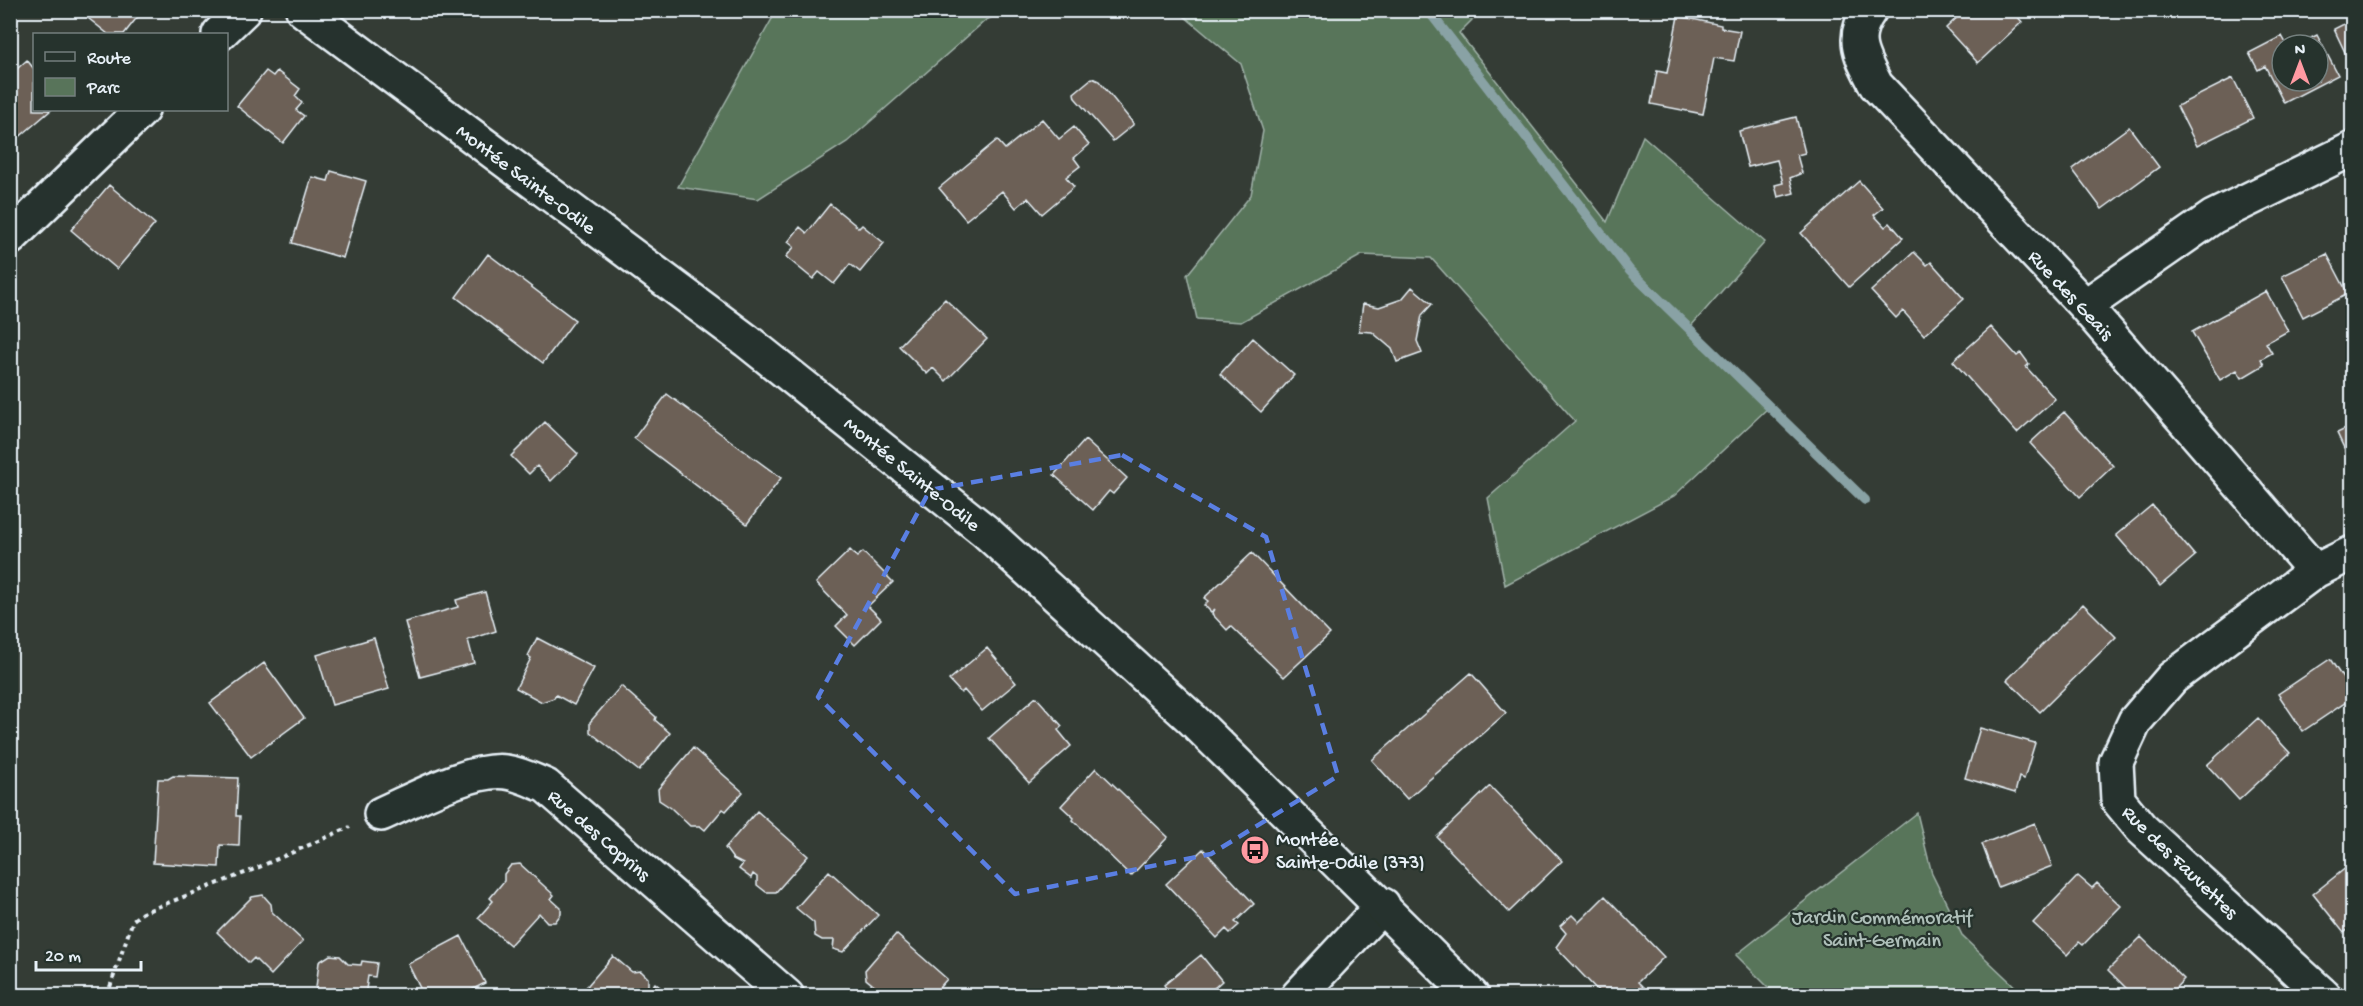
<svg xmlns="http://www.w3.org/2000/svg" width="2363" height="1006" viewBox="0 0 2363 1006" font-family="'Gochi Hand',sans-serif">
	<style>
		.green { fill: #58745a; stroke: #a0b2a9; stroke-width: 1.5 }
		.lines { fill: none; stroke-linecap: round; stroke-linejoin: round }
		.stream { stroke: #89a2a5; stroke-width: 10 }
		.building { fill: #6c6156; stroke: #e8f1f8; stroke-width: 1.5 }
		.street-casing { stroke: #e8f1f8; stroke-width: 38 }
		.secondary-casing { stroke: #e8f1f8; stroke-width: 38 }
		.path { stroke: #e8f1f8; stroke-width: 4; stroke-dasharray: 4.5 4.5; stroke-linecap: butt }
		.street { stroke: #26332d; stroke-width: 33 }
		.secondary { stroke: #26332d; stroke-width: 33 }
		.marked { fill: none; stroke: #5a7fe2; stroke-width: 4.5; stroke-dasharray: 12 8; stroke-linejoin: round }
		.labels { text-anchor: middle; stroke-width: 4.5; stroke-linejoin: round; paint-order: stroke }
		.street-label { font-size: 20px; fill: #e8f1f8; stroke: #26332d }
		.poi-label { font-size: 20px; fill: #e8f1f8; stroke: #26332d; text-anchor: start }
		.park-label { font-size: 20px; fill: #aebfb9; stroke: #26332d }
	</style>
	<rect width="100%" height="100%" fill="#343c35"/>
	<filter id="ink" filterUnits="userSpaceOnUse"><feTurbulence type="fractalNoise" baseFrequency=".0167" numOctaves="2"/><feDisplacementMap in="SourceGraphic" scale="12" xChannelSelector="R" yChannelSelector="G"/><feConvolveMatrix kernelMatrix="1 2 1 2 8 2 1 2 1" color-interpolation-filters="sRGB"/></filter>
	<g filter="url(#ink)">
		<path class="green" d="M777,10H1005V11L986,20L847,142L758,199L678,187Z
			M1178,11H1481L1459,33L1607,222L1643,136L1765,242L1691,326L1768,408L1674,496L1505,585L1488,498L1575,421L1431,258L1362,255L1241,322L1197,319L1187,275L1251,195L1263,131L1241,64Z
			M1917,813L1932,874L1963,937L2024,995H1776L1736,955Z"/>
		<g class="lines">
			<path class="stream" d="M1428,10L1630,271L1865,500"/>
		</g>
		<path class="building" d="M78,10H143L124,34H108Z
			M1965,10H2012L2022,22L1978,63L1946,28Z
			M1678,16L1721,25V28L1740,31L1734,61L1714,58L1703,114L1651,104L1657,71L1667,73Z
			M2352,20V67L2334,29Z
			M2317,35L2338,75L2284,103L2265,66L2258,70L2249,53L2282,36L2287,45H2282V81H2318V45H2297Z
			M27,60L34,69V110H51L17,139L10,132V75Z
			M266,71L273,76L277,71L300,89L295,96L302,103L296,110L304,116L283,143L237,106Z
			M1092,78L1099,81L1133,123V125L1113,141L1075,98L1074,93Z
			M2233,78L2253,118L2197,146L2177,106Z
			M1796,117L1805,153L1797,155L1802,173L1790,178L1794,193L1778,197L1775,185L1783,183L1777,160L1748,167L1739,131Z
			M1042,119L1059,139L1074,127L1089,145L1074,158L1080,166L1066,177L1074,187L1042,214L1028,198L1016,208L1002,191L966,220L939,188L997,140L1005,149Z
			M2129,127L2159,167L2102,209L2072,169Z
			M331,171L366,181L343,258L292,243L312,177L328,181Z
			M1859,181L1883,208L1874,215L1885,227L1890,223L1903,238L1849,287L1801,233Z
			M109,185L155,224L117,269L71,230Z
			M830,204L859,228L862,225L884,243L860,272L850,264L834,284L819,272L813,279L786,257L794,247L788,242L800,227L807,233Z
			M1914,252L1927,265L1931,262L1964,299L1924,335L1903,311L1896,318L1871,291Z
			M488,254L575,320L543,363L456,297Z
			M2327,254L2348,294L2303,317L2282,276Z
			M1412,287L1432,304L1422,315L1417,341L1422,353L1397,362L1392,349L1372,332L1359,331L1363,304L1379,307L1402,299Z
			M2266,291L2288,331L2266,343L2272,353L2261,359L2264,365L2242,378L2237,370L2220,380L2192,332Z
			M945,299L987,339L946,381L933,368L927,374L899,346Z
			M1991,327L2017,356L2021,353L2029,364L2026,367L2055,399L2017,433L1953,361Z
			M1253,338L1294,375L1261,412L1220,374Z
			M667,394L781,478L747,524L634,438Z
			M2064,412L2113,466L2080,497L2030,443Z
			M545,422L578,454L551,481L537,466L529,474L511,456Z
			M2352,426V465L2337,433Z
			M1085,440L1127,478L1113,494L1109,491L1093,510L1054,475Z
			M2152,505L2195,556L2160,586L2116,535Z
			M850,550L857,557L863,552L893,582L868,606L881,619L855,645L836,626L847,615L816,583Z
			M1252,553L1330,634L1284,677L1231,626L1227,630L1212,614L1215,609L1211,612L1204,605L1208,601L1204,598Z
			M485,592L496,631L468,640L474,663L420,677L405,622L458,607L456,600Z
			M2083,604L2116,637L2040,712L2007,680Z
			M374,638L389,689L332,705L317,655Z
			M537,638L594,668L574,705L556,695L554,698L542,702L516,688L531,658L528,656Z
			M987,648L1016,683L982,711L964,690L961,693L949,680Z
			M2330,659L2352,692V698L2303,731L2278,694Z
			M264,663L304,718L251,757L210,703Z
			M1471,673L1506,713L1407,799L1372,760Z
			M621,686L656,717L655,720L670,733L639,771L590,732V722Z
			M1036,697L1062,726L1058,730L1071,746L1029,783L989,738Z
			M2258,718L2290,753L2239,800L2207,765Z
			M1980,728L2035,743L2024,779L2019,777L2015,793L1965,778Z
			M693,748L743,792L726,811L723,809L705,830L700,826H690L671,808L659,800L658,789Z
			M1096,768L1168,837L1131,876L1073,820L1074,818L1061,806Z
			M173,776L238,778L236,816H240L239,846L220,845L219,867L153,863L158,779H168Z
			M1490,786L1562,861L1509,912L1437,837Z
			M757,811L808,856L776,892H766L757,885V877L753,874L751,878L739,869L743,864L733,859L725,848Z
			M2035,823L2052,866L1998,887L1982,844Z
			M1203,849L1254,904L1235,922L1239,925L1230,933L1226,929L1217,938L1166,884Z
			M2352,863V926L2344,933L2313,894Z
			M520,864L554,895L551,899L561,908V914L555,922H547L539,913L510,945L478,918L493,901L490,898L504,881V874L511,865Z
			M829,871L878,915L843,952L833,949L834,940H822L815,936L814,923L796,908Z
			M2078,876L2092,888L2097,883L2121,906L2083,945L2079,942L2067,955L2033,923Z
			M263,895L271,904L272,912L303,941L271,975L254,958L249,963L217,932L252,897Z
			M1605,896L1664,957L1638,982L1645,989L1639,996H1603L1556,947L1566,933L1560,926L1572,915L1579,922Z
			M896,934L947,979L932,996H893L883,987L877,988L866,979L865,970Z
			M461,936L485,983L460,996H424L408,964Z
			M2141,937L2184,979L2168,996H2134L2108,970Z
			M330,955L340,956L348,964L361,965L362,961L377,963L375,977L368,976L365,996H315L319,962Z
			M1201,955L1222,981L1205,996H1172L1164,985Z
			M613,956L632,972L641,971L648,978V986L651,988L655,983L667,993L665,996H586L582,992Z"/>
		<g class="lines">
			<g class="street-casing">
				<path id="street" d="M1870,10C1849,39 1862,57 1876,85L2085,306L2315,571
					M219,34L244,10
					M10,238L142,110
					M2085,306L2213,217L2352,149
					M381,814C413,800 473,767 506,772C520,774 532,780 546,786L787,996
					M1298,996L1383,905
					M2324,996L2141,828L2118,800L2116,762L2135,721L2172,678L2315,571L2352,553"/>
			</g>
			<g class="secondary-casing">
				<path id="secondary" d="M303,10L747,341L985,531L1192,719L1472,996"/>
			</g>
			<path class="path" d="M107,996L133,920L142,913L250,871L350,827"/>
			<use href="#street" class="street"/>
			<use href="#secondary" class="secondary"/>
		</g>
	</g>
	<path class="marked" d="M1122,455L1266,537L1338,776L1211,854L1015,894L818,697L930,490Z"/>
	<defs>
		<g id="bus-disc" transform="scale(1.5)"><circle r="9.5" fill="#ff9aa2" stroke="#26332d"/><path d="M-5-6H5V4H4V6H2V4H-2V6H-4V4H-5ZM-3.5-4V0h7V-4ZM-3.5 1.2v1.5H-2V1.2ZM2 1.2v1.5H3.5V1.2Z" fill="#111"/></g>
	</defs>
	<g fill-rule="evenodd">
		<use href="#bus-disc" x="1255" y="850"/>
	</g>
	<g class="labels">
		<g class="street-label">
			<text transform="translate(527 178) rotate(37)" y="7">Montée Sainte-Odile</text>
			<text transform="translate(2072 294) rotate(47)" y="7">Rue des Geais</text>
			<text transform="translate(913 473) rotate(39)" y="7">Montée Sainte-Odile</text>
			<text transform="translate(600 834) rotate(41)" y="7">Rue des Coprins</text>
			<text transform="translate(2181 861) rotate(44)" y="7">Rue des Fauvettes</text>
		</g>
		<g class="poi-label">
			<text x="1276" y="845">Montée<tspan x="1276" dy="23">Sainte-Odile (373)</tspan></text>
		</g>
		<g class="park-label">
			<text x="1882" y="923">Jardin Commémoratif<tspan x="1882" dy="23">Saint-Germain</tspan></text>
		</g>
	</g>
	<rect width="2363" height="1006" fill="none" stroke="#26332d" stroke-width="36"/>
	<rect x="18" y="18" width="2327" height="970" fill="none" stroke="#e8f1f8" stroke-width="2" filter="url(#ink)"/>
	<rect x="33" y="33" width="195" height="78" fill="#26332d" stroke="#747f7e" stroke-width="1.5"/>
	<rect x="45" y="52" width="30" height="9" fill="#26332d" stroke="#747f7e" stroke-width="1.5"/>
	<text x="87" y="63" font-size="18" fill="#e8f1f8">Route</text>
	<rect x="45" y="78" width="30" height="18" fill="#58745a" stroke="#747f7e" stroke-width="1.5"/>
	<text x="87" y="93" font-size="18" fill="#e8f1f8">Parc</text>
	<g transform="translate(2300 63)"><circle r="28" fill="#26332d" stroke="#747f7e" stroke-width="1.5"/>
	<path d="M0-4.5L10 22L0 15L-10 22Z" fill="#ff9aa2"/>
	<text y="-9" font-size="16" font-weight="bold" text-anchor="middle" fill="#e8f1f8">N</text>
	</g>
	<path d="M36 961v9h105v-9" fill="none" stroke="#e8f1f8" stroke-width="3"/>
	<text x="45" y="961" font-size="18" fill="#e8f1f8" stroke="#26332d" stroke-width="4.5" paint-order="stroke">20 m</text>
</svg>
